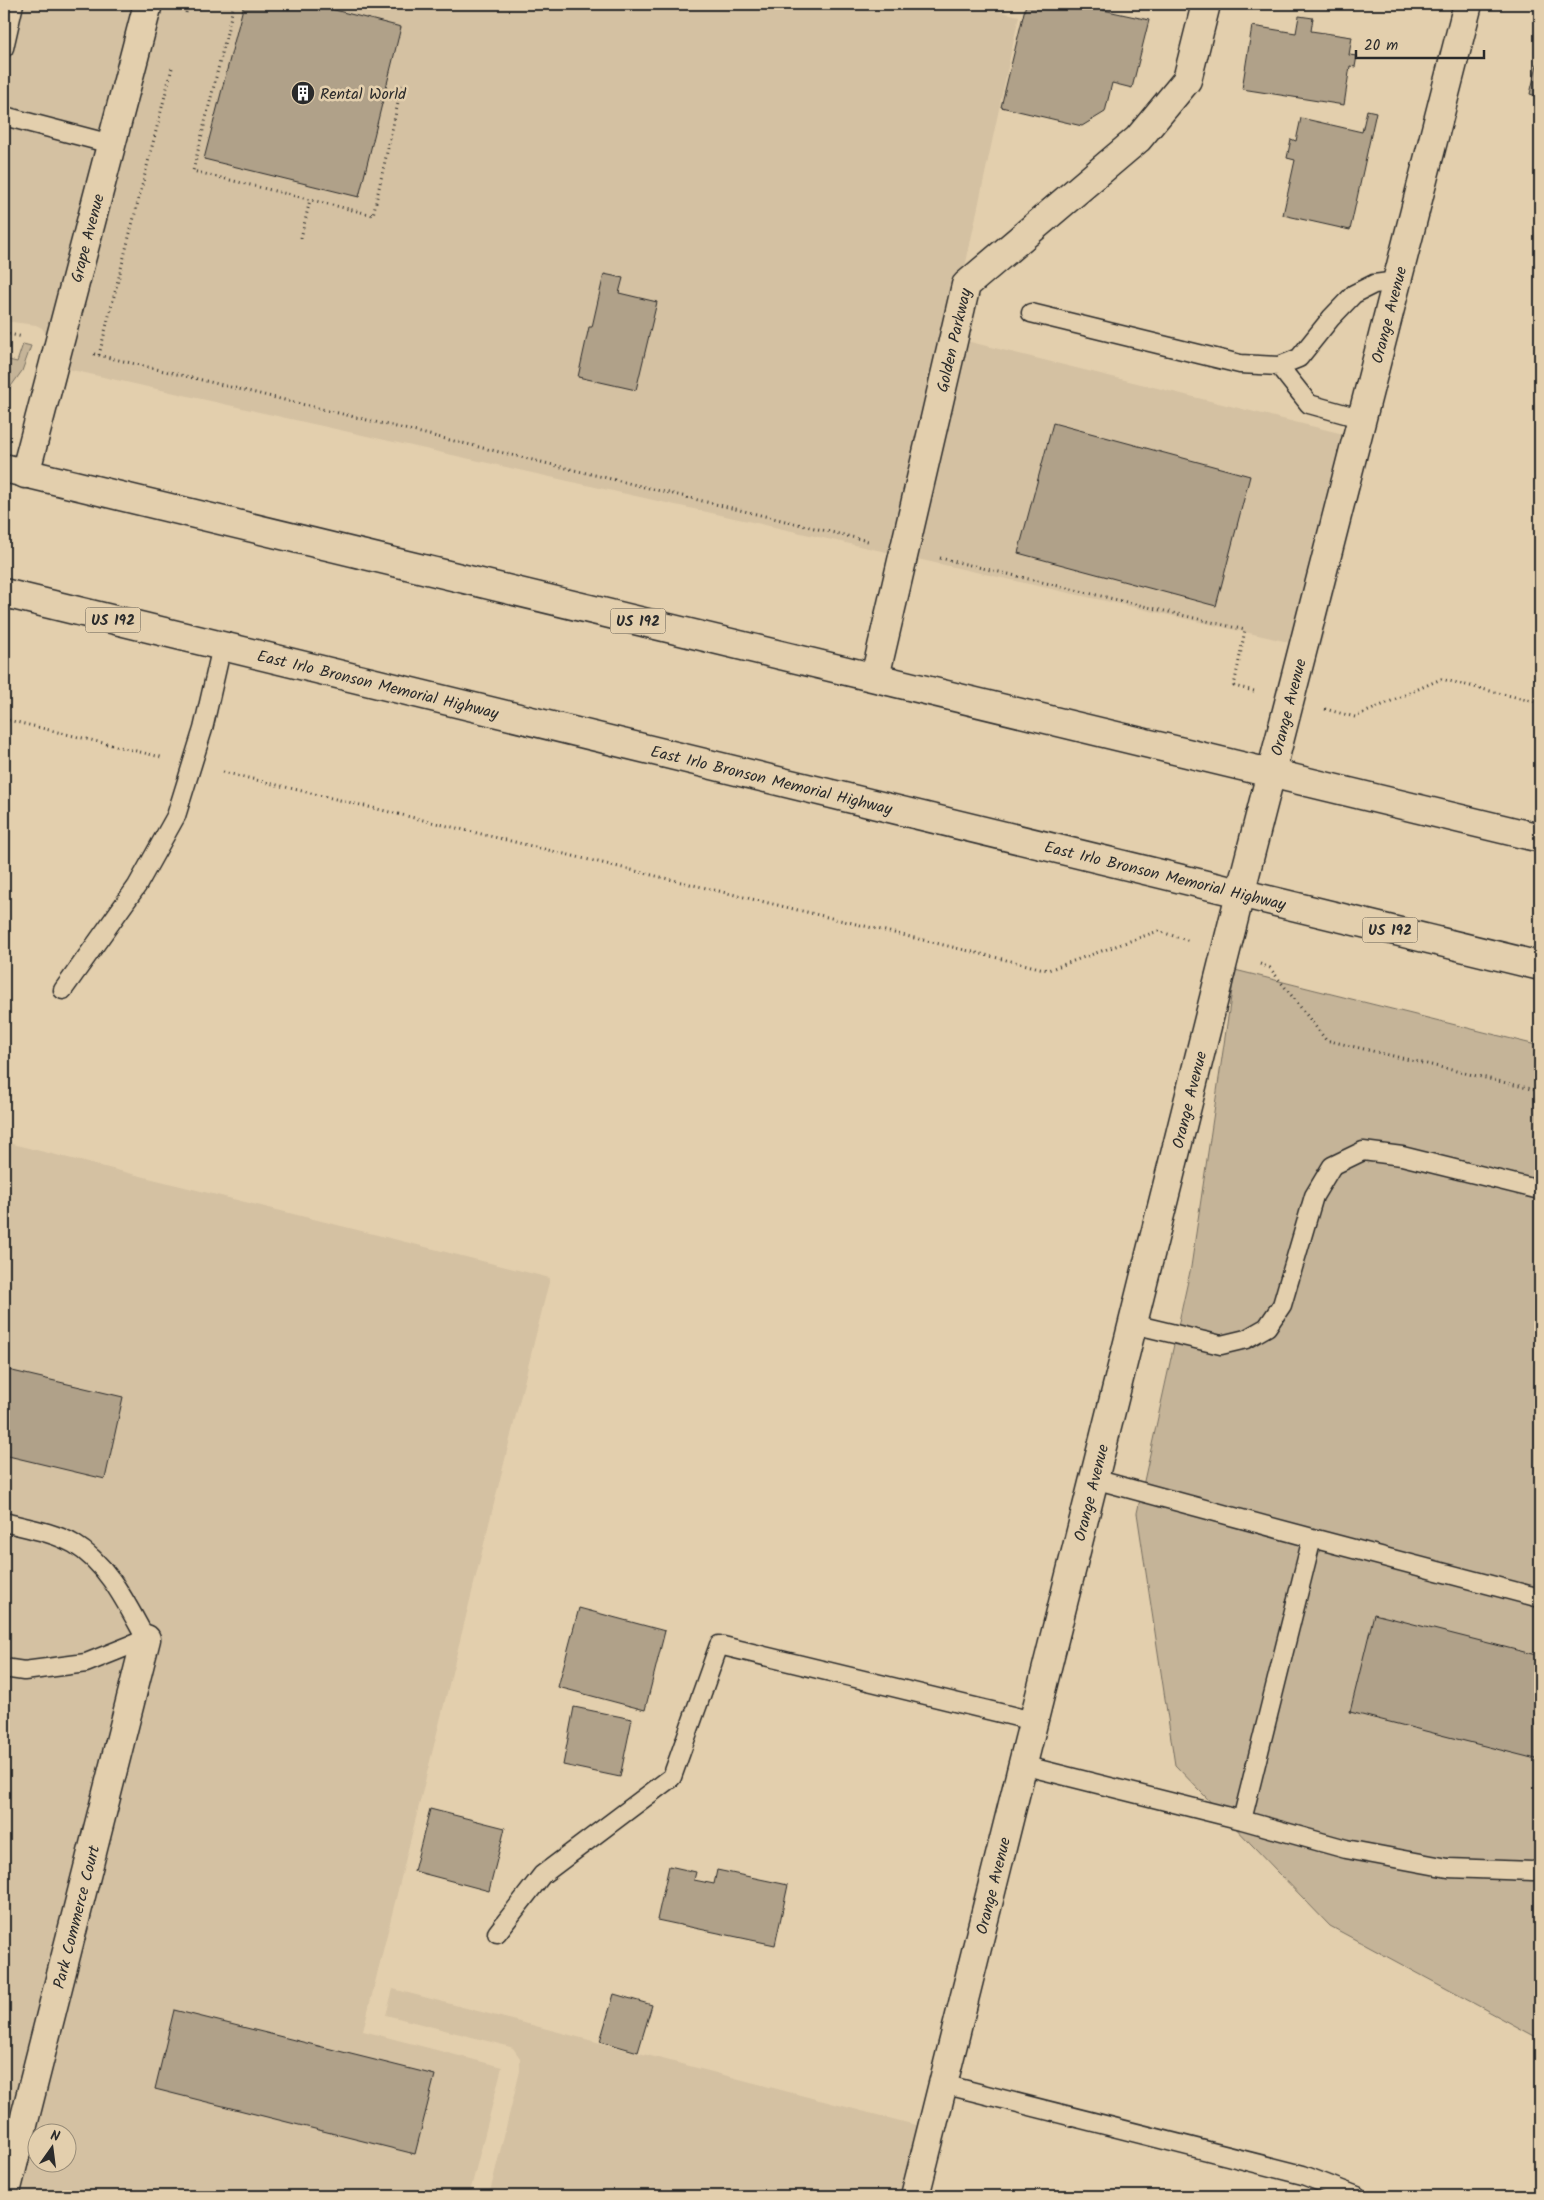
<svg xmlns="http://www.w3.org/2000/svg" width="1544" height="2200" viewBox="0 0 1544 2200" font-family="Kalam,sans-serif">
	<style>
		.built { fill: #d4c1a2; fill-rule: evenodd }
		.green { fill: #c5b498; stroke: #787062 }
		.building { fill: #b0a189; stroke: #2b2b2b }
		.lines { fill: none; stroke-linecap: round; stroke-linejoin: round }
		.lane-casing { stroke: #2b2b2b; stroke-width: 21 }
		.street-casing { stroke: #2b2b2b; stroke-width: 31 }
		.highway-casing { stroke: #2b2b2b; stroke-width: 31 }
		.path { stroke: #2b2b2b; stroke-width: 3; stroke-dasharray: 1 4; stroke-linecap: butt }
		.lane { stroke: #e3cfad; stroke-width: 18 }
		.street { stroke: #e3cfad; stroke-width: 28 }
		.highway { stroke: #e3cfad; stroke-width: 28 }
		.labels { text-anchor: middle; stroke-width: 5; stroke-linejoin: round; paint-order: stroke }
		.shield { fill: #e3cfad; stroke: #625c52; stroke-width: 1 }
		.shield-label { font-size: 15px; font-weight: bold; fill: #2b2b2b }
		.poi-label { font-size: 16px; fill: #2b2b2b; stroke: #e3cfad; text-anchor: start }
		.street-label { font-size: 16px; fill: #2b2b2b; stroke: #e3cfad }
	</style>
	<rect width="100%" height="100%" fill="#e3cfad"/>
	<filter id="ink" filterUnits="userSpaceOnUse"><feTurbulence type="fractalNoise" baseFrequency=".02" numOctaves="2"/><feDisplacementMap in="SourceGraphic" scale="10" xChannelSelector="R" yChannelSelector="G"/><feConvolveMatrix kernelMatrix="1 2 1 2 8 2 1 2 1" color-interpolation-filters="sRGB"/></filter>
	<g filter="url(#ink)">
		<path class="built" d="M4,4H968L1019,16L950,337L1372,441L1320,649L45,364L49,339L42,328L36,325L4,321Z
			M4,1142L550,1278L363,2031L502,2067L469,2196H4ZM38,2132H68V2162H38Z
			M393,1989L931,2129L916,2196H489L520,2071V2058L513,2048L507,2046L386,2015Z"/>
		<path class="green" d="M23,344L31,346L22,371L4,396V359L17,362Z
			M1235,970L1540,1046V2039L1330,1926L1175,1765L1137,1513L1191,1267Z"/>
		<path class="building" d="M244,4H311L401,27L359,197L204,159Z
			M1026,4H1104L1103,10L1149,20L1132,88L1112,83L1105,112L1082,126L1001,107Z
			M1299,16L1313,18L1311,31L1352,37L1349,55L1357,56L1355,67L1350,66L1344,105L1242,89L1252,26L1296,33Z
			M1540,52V97L1530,94Z
			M1367,110L1376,112L1350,230L1283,215L1295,160L1287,158L1291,139L1296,141L1301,118L1362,132Z
			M604,274L623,278L619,293L657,302L636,390L578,377L589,327H592Z
			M1053,423L1250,476L1216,606L1018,553Z
			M4,1369L123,1397L105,1479L4,1455Z
			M579,1608L665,1631L645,1710L558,1687Z
			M1374,1614L1540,1656V1760L1350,1712Z
			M574,1707L632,1719L620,1777L563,1765Z
			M430,1809L505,1828L489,1891L414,1871Z
			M669,1866L696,1872L694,1880L714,1884L717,1870L788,1885L775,1945L657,1920Z
			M614,1994L652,2005L638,2052L600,2041Z
			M174,2010L435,2075L415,2154L155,2089Z"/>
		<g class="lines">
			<g class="lane-casing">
				<path id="lane" d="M4,48L14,4
					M4,116L111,144
					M1031,313L1240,364L1279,366L1299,358L1331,318L1354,294L1374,284L1397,281
					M1279,366L1309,404L1363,419
					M63,990L137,886L176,816L203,729L222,646
					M1133,1324L1221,1345L1246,1339L1267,1327L1282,1305L1314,1196L1332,1166L1363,1151L1402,1156L1540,1190
					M4,1522C27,1528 53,1532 74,1544C109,1565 127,1605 146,1639L86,1663L24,1671L4,1668
					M1312,1538L1540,1598
					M1022,1765L1242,1820L1312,1538L1094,1479
					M1242,1820L1346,1849L1448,1868L1533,1871L1540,1869
					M497,1933L542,1875L672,1777L719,1645L1033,1721
					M943,2084L1303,2175L1357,2196"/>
			</g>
			<g class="street-casing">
				<g id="street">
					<path id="s1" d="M25,474L148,4"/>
					<path id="s2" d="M875,677L966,285L1138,139L1187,80L1206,4"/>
					<path id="s3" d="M5,2196L146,1639"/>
					<path id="s4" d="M915,2196L1240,894L1468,4"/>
				</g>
			</g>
			<g class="highway-casing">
				<g id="highway">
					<path d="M4,468L1540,838"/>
					<path id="s5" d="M4,593L1540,966"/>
				</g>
			</g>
			<path class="path" d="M234,4L193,171L373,215L402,85
				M186,13L188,4
				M301,238L310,200
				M4,333L23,337
				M94,354L868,541
				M99,355L172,68
				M940,558L1245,630L1234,686L1254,691
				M1325,709L1355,717L1441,679L1540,703
				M4,719L161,757
				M223,772L1048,970L1158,931L1190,941
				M1260,964L1270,968L1326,1040L1540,1091
				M853,2196L854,2193"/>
			<use href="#lane" class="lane"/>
			<use href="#street" class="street"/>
			<use href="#highway" class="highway"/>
		</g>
	</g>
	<defs>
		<g id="building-disc" transform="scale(1.25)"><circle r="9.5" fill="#2b2b2b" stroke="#e3cfad"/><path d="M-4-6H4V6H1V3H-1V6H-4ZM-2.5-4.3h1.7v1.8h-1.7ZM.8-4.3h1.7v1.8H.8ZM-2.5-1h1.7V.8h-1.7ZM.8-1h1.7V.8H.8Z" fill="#fff"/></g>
	</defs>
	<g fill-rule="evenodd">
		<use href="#building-disc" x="303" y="93"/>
	</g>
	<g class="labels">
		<g class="shield">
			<rect x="85.5" y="607.5" width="55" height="25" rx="4"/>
			<rect x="610.5" y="608.5" width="55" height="25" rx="4"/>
			<rect x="1362.5" y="917.5" width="55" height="25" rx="4"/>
		</g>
		<g class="shield-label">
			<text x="113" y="625">US 192</text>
			<text x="638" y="626">US 192</text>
			<text x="1390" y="935">US 192</text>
		</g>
		<g class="poi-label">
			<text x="320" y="99">Rental World</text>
		</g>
		<g class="street-label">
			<text dy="6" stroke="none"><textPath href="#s1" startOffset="244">Grape Avenue</textPath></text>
			<text dy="6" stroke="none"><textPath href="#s4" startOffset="1940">Orange Avenue</textPath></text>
			<text dy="6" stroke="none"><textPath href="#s2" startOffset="346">Golden Parkway</textPath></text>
			<text dy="6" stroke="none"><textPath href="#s5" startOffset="385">East Irlo Bronson Memorial Highway</textPath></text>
			<text dy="6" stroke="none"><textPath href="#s4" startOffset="1535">Orange Avenue</textPath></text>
			<text dy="6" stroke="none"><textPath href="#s5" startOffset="790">East Irlo Bronson Memorial Highway</textPath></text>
			<text dy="6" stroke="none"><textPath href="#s5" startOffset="1195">East Irlo Bronson Memorial Highway</textPath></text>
			<text dy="6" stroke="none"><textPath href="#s4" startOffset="1130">Orange Avenue</textPath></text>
			<text dy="6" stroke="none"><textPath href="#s4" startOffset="725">Orange Avenue</textPath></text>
			<text dy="6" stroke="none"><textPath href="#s4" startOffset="320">Orange Avenue</textPath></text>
			<text dy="6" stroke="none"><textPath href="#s3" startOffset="288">Park Commerce Court</textPath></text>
		</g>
	</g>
	<rect width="1544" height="2200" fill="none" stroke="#e3cfad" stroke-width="20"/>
	<rect x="10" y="10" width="1524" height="2180" fill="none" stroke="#2b2b2b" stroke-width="2" filter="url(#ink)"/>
	<g transform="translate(52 2148) rotate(14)"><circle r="24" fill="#e3cfad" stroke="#998d79"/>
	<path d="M0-4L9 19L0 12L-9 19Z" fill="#2b2b2b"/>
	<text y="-8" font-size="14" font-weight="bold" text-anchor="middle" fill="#2b2b2b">N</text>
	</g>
	<path d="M1356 50v8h128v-8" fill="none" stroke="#2b2b2b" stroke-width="2.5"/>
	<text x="1364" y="50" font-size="15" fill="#2b2b2b" stroke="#e3cfad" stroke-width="4" paint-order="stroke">20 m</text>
</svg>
